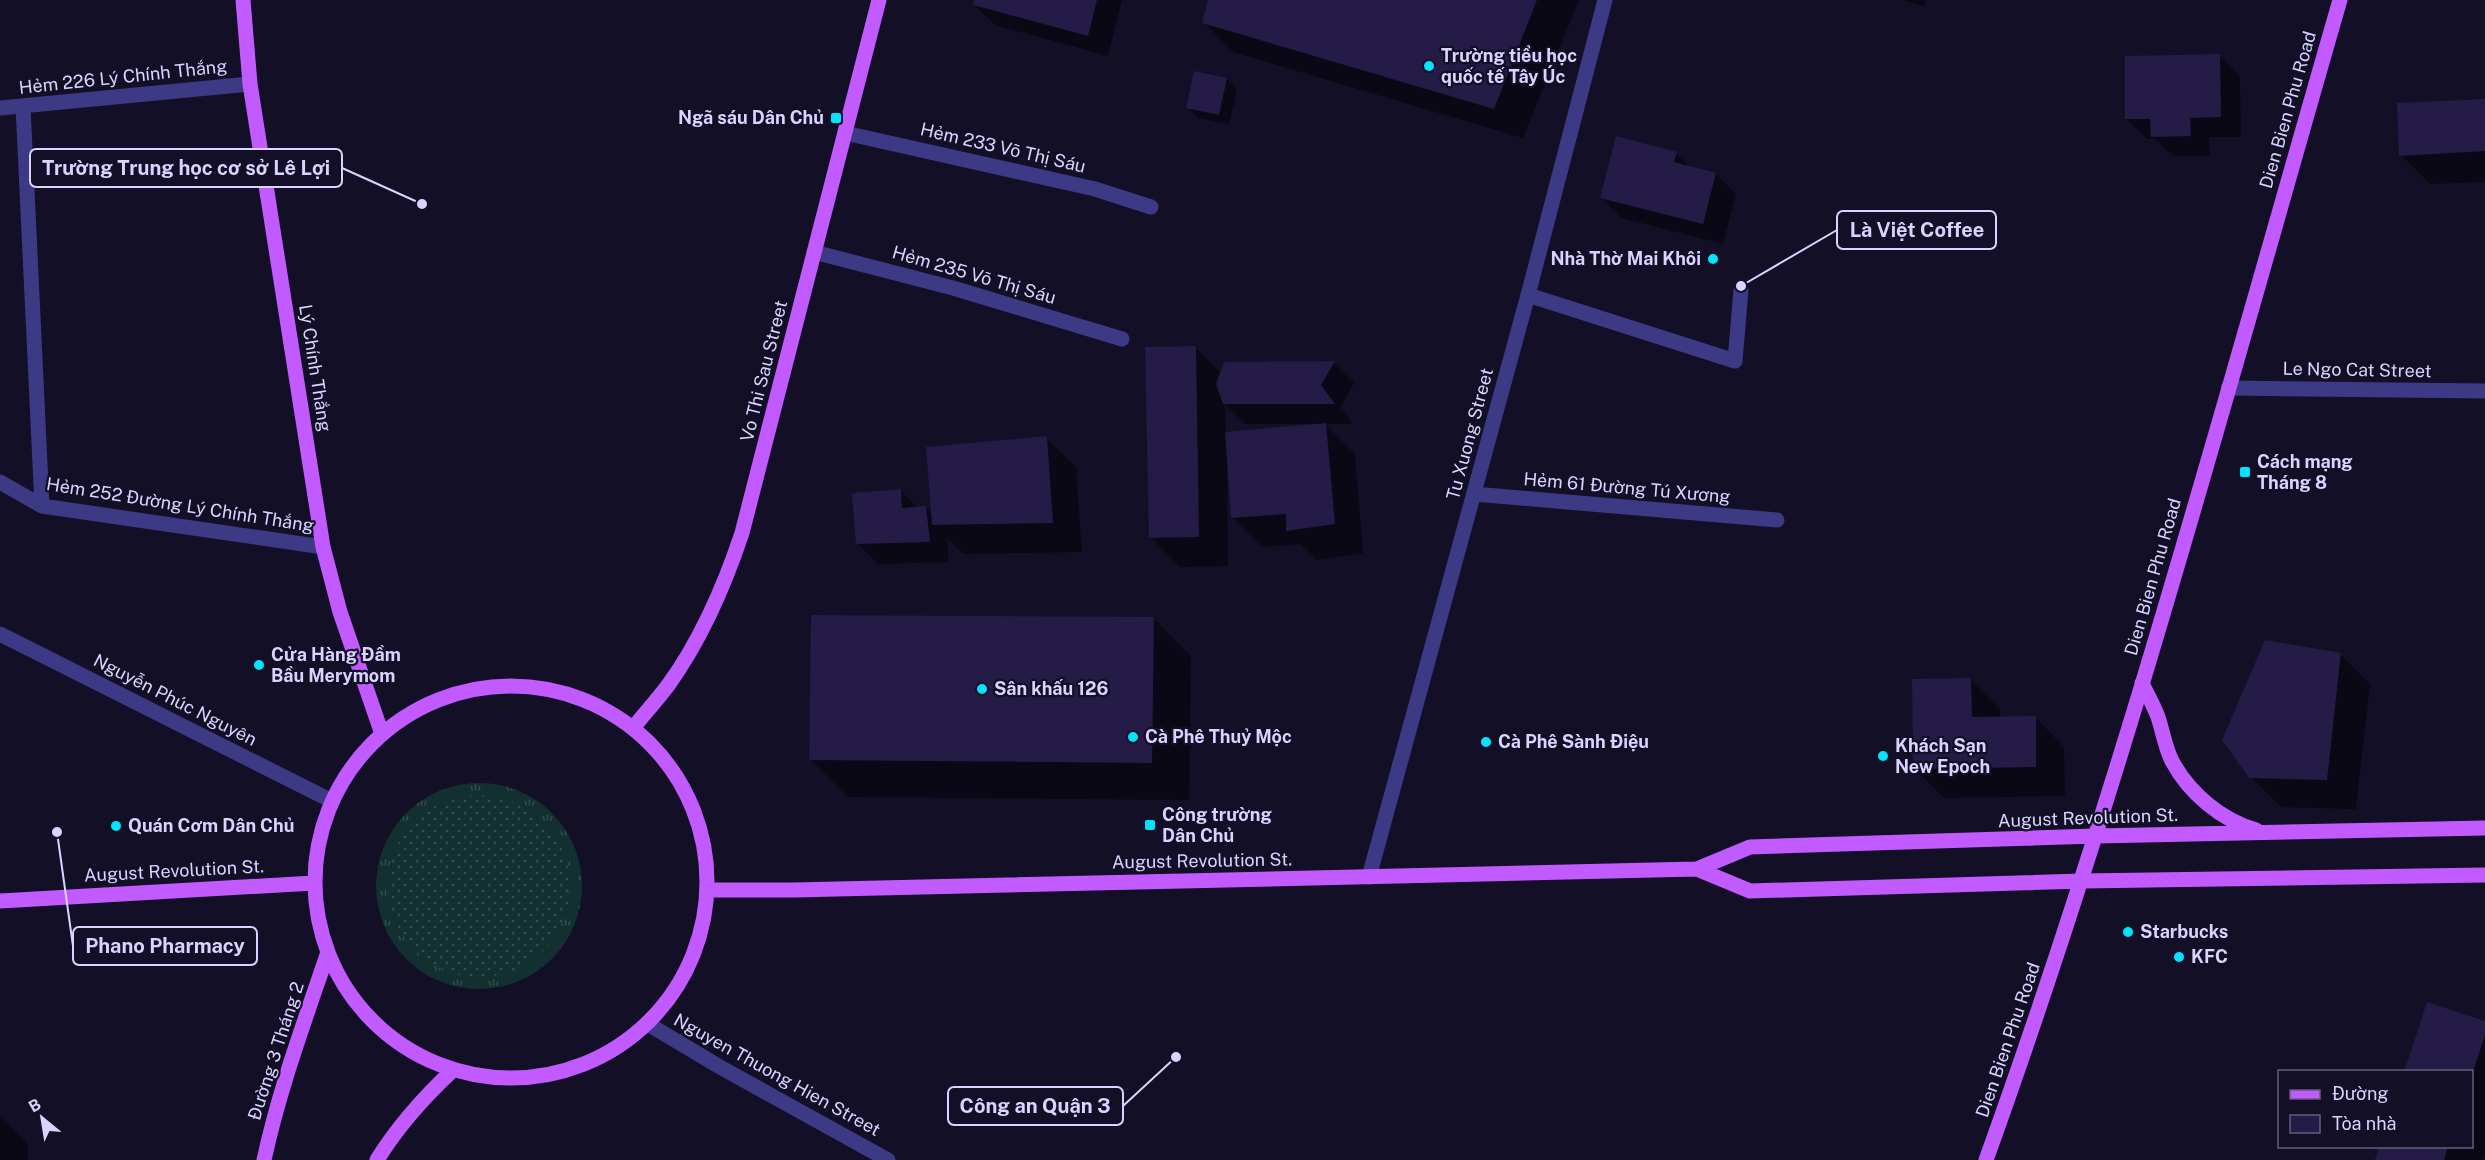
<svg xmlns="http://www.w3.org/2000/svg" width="2485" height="1160" viewBox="0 0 2485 1160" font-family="'Public Sans',sans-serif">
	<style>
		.park { fill: url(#park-tufts) }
		.garden { fill: url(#garden-dots) }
		.shadow { fill: #0007; fill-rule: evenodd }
		.building { fill: #241b47 }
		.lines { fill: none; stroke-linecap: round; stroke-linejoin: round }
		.minor { stroke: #3d3a85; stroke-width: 15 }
		.major { stroke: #c25bff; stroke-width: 15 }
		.poi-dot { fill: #00e5ff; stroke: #130f26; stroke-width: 2 }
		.labels { text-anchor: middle; stroke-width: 4.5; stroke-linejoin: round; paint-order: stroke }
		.poi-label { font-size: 18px; font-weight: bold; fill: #d9d4ff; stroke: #130f26; text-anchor: start }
		.street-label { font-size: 18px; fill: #d9d4ff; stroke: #130f26 }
		.leader { fill: none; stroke: #d9d4ff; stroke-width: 2 }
		.callout-dot { fill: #d9d4ff; stroke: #130f26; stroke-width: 2 }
		.callout { fill: #130f26; stroke: #d9d4ff; stroke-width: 2 }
		.callout-label { font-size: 20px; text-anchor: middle; font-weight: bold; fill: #d9d4ff }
	</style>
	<defs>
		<pattern id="park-tufts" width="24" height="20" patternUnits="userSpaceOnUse" patternTransform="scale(1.5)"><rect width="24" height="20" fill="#12302f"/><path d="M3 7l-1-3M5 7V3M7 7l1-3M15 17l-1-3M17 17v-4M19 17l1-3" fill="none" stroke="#344d4e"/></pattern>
		<pattern id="garden-dots" width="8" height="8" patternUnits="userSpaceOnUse" patternTransform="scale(1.5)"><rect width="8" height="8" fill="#12302f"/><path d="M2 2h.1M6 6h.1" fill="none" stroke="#344d4e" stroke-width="1.8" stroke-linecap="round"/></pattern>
	</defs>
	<rect width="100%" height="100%" fill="#130f26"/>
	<path class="park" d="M376 886a103 103 0 1 1 206 0a103 103 0 1 1-206 0Z"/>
	<path class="garden" d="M388 886a91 91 0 1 1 182 0a91 91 0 1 1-182 0Z"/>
	<path class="shadow" d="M975,0H1122L1108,56L995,25L974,5Z
		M1210,0H1579L1523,138L1233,52L1204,23Z
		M1901,0H1926L1924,6Z
		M2220,56L2240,76L2241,137H2209L2210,156H2173L2155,139H2147L2126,119Z
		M1227,79L1237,90L1229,124L1198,118L1188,108Z
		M2485,101V182L2430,184L2401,155Z
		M1676,153L1691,168L1716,174L1736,194L1723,244L1622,218L1601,198Z
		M1195,347L1222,374L1225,363H1334L1354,383L1341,407L1353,424H1325L1355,454L1363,553L1317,560L1301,544L1262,547L1233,518L1229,470H1227L1228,566L1180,567L1150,537ZM1225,404L1245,424H1307V426L1226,434Z
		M1046,438L1076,467L1082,552L963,554L947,538L949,562L878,564L857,543L900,490L918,508L925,507L933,515Z
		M1154,619L1191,656L1189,800L848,797L810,759Z
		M2340,654L2370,684L2356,809L2281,807L2251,777Z
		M1971,680L2000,709V718L2035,717L2064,747L2065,796L1944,798L1914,768Z
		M2485,1022V1154L2483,1160H2376L2381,1146H2472V1072Z
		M0,1117L28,1144V1160H0Z"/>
	<path class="building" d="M974,0H1097L1088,36L973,5Z
		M1208,0H1537L1494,109L1202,23Z
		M2220,54L2221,117L2190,118L2191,136L2151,137L2150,119H2125V56Z
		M1194,71L1227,78L1219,115L1186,108Z
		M2485,99V151L2399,156L2397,103Z
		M1616,136L1677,152L1674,162L1716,173L1703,224L1600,198Z
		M1196,346L1199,537L1149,538L1145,347Z
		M1335,361L1321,385L1335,404H1223L1216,384L1224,362Z
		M1326,423L1335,524L1286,531V514L1231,518L1225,432Z
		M1047,436L1053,523L932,525L926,447Z
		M901,489L902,508L926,506L930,542L856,544L852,493Z
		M811,615L1154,617L1152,763L809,760Z
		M2265,640L2341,653L2327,780L2249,778L2222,740Z
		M1971,678L1972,717L2036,716V767L1913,769L1912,679Z
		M2427,1002L2485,1021V1035L2473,1072H2404Z
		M2379,1146H2448L2444,1160H2375Z"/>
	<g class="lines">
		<path class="minor" d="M23,106L42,506
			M0,108L250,84
			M845,133L1095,189L1151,207
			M814,252L953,288L1122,339
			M1528,295L1735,361L1741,290
			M2228,388L2485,391
			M0,482L42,506L323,547
			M1474,494L1777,520
			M0,634L332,801
			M1369,877L1528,295L1605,0
			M648,1024L720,1067L888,1160"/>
		<path class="major" d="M243,0L250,84L323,547L340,612L382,734
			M2142,683C2147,694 2154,706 2158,717C2163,732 2165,747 2172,761C2189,793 2221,820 2256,830
			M315 882a196 196 0 1 1 392 0a196 196 0 1 1-392 0Z
			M633,728C645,713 658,699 669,684C702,638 724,587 742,533L879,0
			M1697,869L1750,891L2082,881L2485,875
			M709,890H794L1697,869L1750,847L2096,836L2485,828
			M0,901L314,883
			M264,1160C279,1090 304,1023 327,955
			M377,1160C398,1126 423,1098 452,1071
			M1986,1160C2123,780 2228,388 2340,0"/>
	</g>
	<g class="poi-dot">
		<circle cx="1429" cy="66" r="6"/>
		<rect x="830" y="112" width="12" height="12" rx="3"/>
		<circle cx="1713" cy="259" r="6"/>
		<rect x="2239" y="466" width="12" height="12" rx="3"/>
		<circle cx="259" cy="665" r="6"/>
		<circle cx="982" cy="689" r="6"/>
		<circle cx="1133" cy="737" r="6"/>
		<circle cx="1486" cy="742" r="6"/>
		<circle cx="1883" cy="756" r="6"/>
		<rect x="1144" y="819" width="12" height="12" rx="3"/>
		<circle cx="116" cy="826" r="6"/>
		<circle cx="2128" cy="932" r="6"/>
		<circle cx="2179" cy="957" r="6"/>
	</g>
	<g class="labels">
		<g class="poi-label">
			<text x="1441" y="62">Trường tiểu học<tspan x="1441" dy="21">quốc tế Tây Úc</tspan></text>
			<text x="824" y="124" text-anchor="end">Ngã sáu Dân Chủ</text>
			<text x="1701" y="265" text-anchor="end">Nhà Thờ Mai Khôi</text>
			<text x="2257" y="468">Cách mạng<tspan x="2257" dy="21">Tháng 8</tspan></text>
			<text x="271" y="661">Cửa Hàng Đầm<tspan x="271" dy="21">Bầu Merymom</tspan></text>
			<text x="994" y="695">Sân khấu 126</text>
			<text x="1145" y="743">Cà Phê Thuỷ Mộc</text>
			<text x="1498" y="748">Cà Phê Sành Điệu</text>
			<text x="1895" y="752">Khách Sạn<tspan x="1895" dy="21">New Epoch</tspan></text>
			<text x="1162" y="821">Công trường<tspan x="1162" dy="21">Dân Chủ</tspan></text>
			<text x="128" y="832">Quán Cơm Dân Chủ</text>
			<text x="2140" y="938">Starbucks</text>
			<text x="2191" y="963">KFC</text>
		</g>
		<g class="street-label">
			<text transform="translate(123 77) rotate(-6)" y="6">Hẻm 226 Lý Chính Thắng</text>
			<text transform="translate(2288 110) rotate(-74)" y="6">Dien Bien Phu Road</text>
			<text transform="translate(1003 148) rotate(13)" y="6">Hẻm 233 Võ Thị Sáu</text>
			<text transform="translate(974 275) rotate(16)" y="6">Hẻm 235 Võ Thị Sáu</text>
			<text transform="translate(315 368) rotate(81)" y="6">Lý Chính Thắng</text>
			<text transform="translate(2357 370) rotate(1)" y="6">Le Ngo Cat Street</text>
			<text transform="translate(764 371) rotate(-76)" y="6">Vo Thi Sau Street</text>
			<text transform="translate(1470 434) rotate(-75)" y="6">Tu Xuong Street</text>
			<text transform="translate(1627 488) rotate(5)" y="6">Hẻm 61 Đường Tú Xương</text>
			<text transform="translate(180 505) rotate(9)" y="6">Hẻm 252 Đường Lý Chính Thắng</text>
			<text transform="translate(2153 577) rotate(-74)" y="6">Dien Bien Phu Road</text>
			<text transform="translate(175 700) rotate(27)" y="6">Nguyễn Phúc Nguyên</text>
			<text transform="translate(2088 818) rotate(-2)" y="6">August Revolution St.</text>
			<text transform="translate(1202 861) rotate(-1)" y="6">August Revolution St.</text>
			<text transform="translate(174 871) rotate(-3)" y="6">August Revolution St.</text>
			<text transform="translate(2008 1040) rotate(-71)" y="6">Dien Bien Phu Road</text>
			<text transform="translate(276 1051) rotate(-72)" y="6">Đường 3 Tháng 2</text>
			<text transform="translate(777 1075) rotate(29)" y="6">Nguyen Thuong Hien Street</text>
		</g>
	</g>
	<path class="leader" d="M422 204L342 168M1741 286L1837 230M57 832L73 946M1176 1057L1123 1106"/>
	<g class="callout-dot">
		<circle cx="422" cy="204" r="6"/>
		<circle cx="1741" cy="286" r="6"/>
		<circle cx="57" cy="832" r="6"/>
		<circle cx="1176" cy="1057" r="6"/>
	</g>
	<g class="callout">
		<rect x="30" y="149" width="312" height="38" rx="6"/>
		<rect x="1837" y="211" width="159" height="38" rx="6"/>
		<rect x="73" y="927" width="184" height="38" rx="6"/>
		<rect x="948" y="1087" width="175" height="38" rx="6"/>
	</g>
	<g class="callout-label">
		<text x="186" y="175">Trường Trung học cơ sở Lê Lợi</text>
		<text x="1917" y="237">Là Việt Coffee</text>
		<text x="165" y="953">Phano Pharmacy</text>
		<text x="1035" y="1113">Công an Quận 3</text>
	</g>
	<rect x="2278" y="1070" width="195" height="78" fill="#130f26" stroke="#625e7d" stroke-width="1.5"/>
	<rect x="2290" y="1090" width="30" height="9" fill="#c25bff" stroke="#625e7d" stroke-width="1.5"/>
	<text x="2332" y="1100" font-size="18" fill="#d9d4ff">Đường</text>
	<rect x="2290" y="1115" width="30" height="18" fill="#241b47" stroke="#625e7d" stroke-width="1.5"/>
	<text x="2332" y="1130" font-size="18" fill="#d9d4ff">Tòa nhà</text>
	<g transform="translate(42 1118) rotate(330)" stroke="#130f26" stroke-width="4.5" paint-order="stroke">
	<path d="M0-4.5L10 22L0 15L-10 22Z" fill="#d9d4ff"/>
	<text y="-9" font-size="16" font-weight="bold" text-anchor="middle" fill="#d9d4ff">B</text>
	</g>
</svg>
